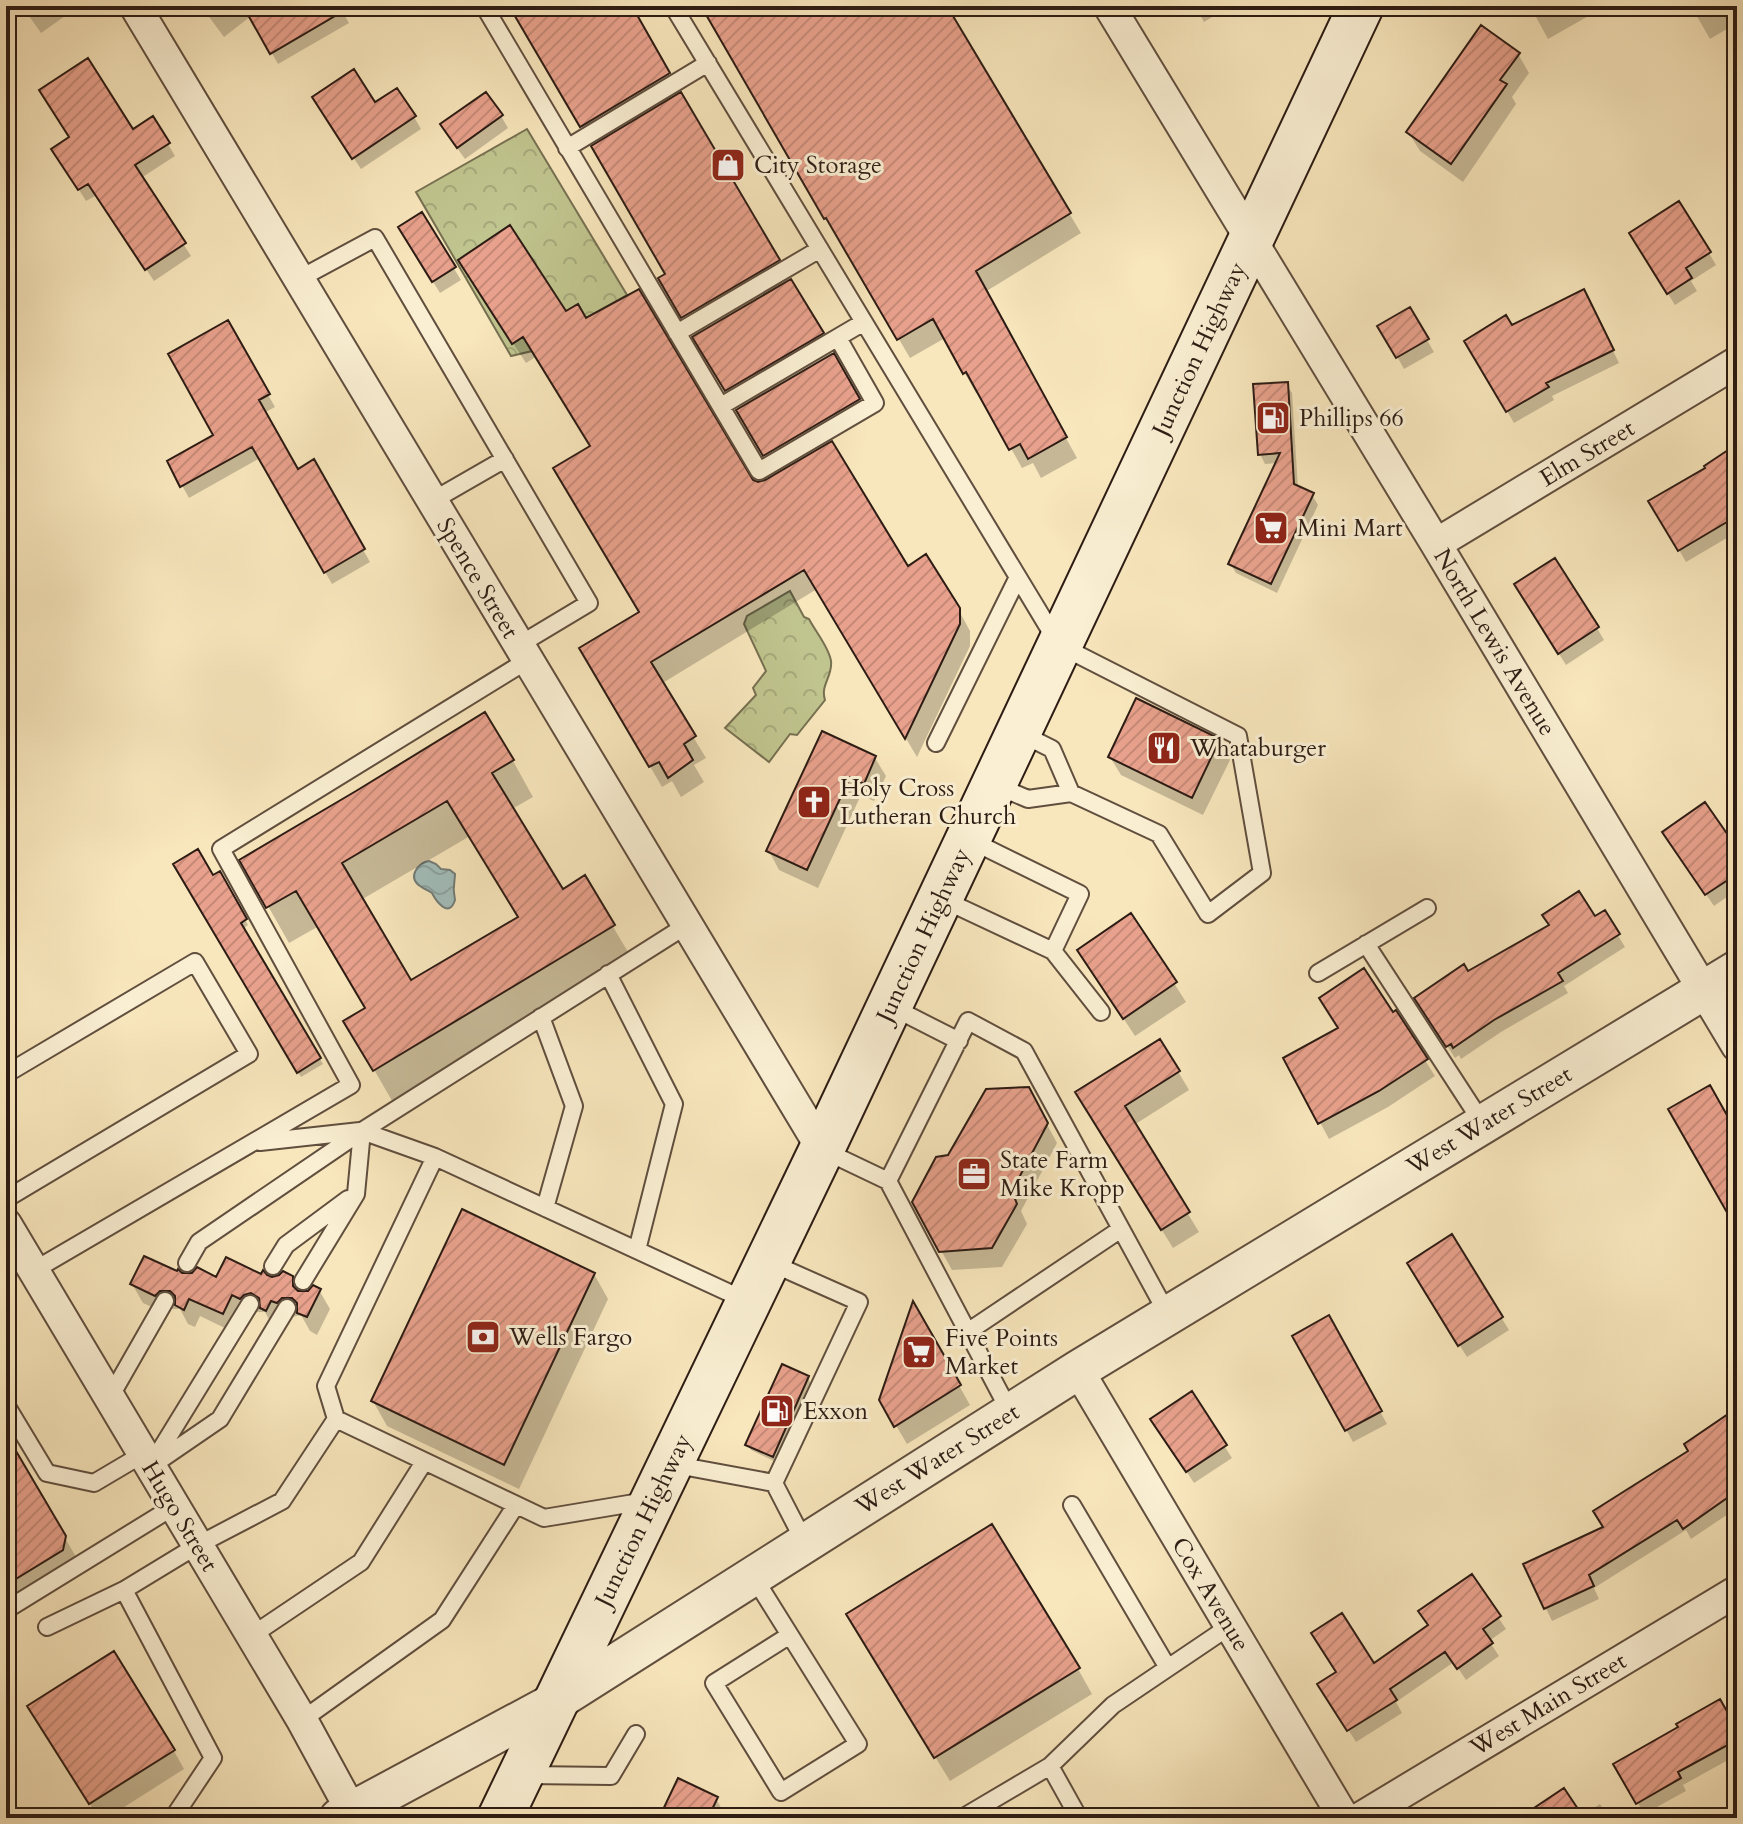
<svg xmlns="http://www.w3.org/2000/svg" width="1743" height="1824" viewBox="0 0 1743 1824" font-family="Cardo,serif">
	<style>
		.park { fill: url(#park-crowns); stroke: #767051; stroke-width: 2 }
		.water { fill: url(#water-waves); stroke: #737d78; stroke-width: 2 }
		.shadow { fill: #0003; fill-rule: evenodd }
		.building { fill: url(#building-hatch); stroke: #2d1c14; stroke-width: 2; fill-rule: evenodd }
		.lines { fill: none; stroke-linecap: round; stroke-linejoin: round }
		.service-casing { stroke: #604e3e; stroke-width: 20 }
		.minor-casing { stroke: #604e3e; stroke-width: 34 }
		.tertiary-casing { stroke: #604e3e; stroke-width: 42 }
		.secondary-casing { stroke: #2d1c14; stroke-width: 48 }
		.service { stroke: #faefd3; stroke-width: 16 }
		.minor { stroke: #faefd3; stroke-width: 30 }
		.tertiary { stroke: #faefd3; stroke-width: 38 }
		.secondary { stroke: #faefd3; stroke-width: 44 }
		.labels { text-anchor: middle; stroke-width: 6; stroke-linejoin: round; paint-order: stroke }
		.poi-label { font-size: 24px; fill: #2d1c14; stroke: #faefd3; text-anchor: start }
		.street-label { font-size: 24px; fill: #2d1c14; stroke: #faefd3 }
	</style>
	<defs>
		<pattern id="park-crowns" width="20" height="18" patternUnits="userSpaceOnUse" patternTransform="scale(2)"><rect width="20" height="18" fill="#c0c48e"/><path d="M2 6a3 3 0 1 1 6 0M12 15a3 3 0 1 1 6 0" fill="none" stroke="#a5a87a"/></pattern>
		<pattern id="water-waves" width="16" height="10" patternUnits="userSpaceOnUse" patternTransform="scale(2)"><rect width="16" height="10" fill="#a1bdba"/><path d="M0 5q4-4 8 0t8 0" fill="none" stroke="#8ba29f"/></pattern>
		<pattern id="building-hatch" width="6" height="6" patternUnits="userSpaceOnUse" patternTransform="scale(2)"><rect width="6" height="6" fill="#e8a18c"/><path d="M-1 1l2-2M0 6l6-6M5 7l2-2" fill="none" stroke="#c78a78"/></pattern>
	</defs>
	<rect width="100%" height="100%" fill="#f8e6bc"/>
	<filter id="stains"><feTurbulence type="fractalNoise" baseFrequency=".0025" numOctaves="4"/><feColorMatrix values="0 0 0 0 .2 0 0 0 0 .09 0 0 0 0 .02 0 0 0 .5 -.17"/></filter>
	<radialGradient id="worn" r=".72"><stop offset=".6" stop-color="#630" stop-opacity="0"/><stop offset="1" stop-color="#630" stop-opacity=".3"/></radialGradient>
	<path class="park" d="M527,129L627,295L586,318L578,304L557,317L532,351L511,356L416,192Z
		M790,591L804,617L809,619C815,631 829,647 831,661C833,676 820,685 825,700L797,735L790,734L769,762L725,728L756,695L753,688L766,671L744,624L747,616Z"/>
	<path class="water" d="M429,861L436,864L441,869L450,870L455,874C455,878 454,882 454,887C453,889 455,898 455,900C449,919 436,901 432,893C428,890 424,889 420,886C407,877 418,863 429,861Z"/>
	<path class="shadow" d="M22,6H73L75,9L41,33Z
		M201,6H339L349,23L278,64L251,16L224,37Z
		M512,6H629L790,282L798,292L869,418L830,441L907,569L958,609L970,631V646L917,757L817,589L661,684L706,758L694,765L704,782L681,797L672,781L662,787L582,649L641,613L592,447L537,356L526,363L472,281L586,321L752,482L758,484L777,476L660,279L668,275Z
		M703,6H944L1081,233L985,292L1077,458L1041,478L1033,463L1022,468L979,391L976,393L945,338L910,358L839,237L837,238Z
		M1195,6H1230L1204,22Z
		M1530,6H1606L1548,39Z
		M1608,6H1624L1612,12Z
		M1691,6H1727L1737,23L1710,39Z
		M1518,54L1529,73L1512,97L1516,104L1463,182L1420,151L1409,133Z
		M321,109L414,117L421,129L361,169Z
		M501,116L508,128L465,159L449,137Z
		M153,119L175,156L141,178L191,256L154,281L97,195L86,201L61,161L132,131Z
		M421,215L461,280L440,293L400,228Z
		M1638,246L1709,253L1716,265L1691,281L1697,291L1675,305Z
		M1590,304L1619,363L1552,396L1554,400L1514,423L1466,341Z
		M1409,310L1434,352L1404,369L1380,326Z
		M227,323L275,407L264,413L297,471L313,462L370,562L332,584L260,458L189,498L169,462L216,436Z
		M1286,384L1292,393L1298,488L1312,495L1318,505L1277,593L1236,573L1230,563L1277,463L1265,464L1260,454Z
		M1737,446V532L1686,562L1651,501L1707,468Z
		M1523,597L1597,628L1604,640L1566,665Z
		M823,734L875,758L886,776L874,801L861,795L818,888L779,870L769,851Z
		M1219,741L1230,760L1203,815L1121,775L1110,757Z
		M513,761L533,797L512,809L562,892L584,878L634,962L395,1106L346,1021L368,1009L319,926L289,943L242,860ZM470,836L520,918L410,983L361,900Z
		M1672,844L1737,852V890L1714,906Z
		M176,865L213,878L220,874L248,925L243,929L323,1064L301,1077Z
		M1604,913L1625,947L1564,986L1568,993L1501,1032L1461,1059L1459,1055L1455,1058L1424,1010L1468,973L1595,919Z
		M1131,916L1186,1002L1135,1036L1091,969Z
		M1395,1013L1435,1076L1388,1107L1329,1139L1286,1059Z
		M1160,1041L1189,1090L1134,1125L1199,1232L1173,1248L1088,1111Z
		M1038,1108L1057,1143L1021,1211L1027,1224L1002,1267L952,1270L914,1202L949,1157Z
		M1452,1237L1509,1330L1467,1357L1409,1264Z
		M594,1274L608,1299L519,1489L387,1426L373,1401Z
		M182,1275L217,1279L292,1277L301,1293L319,1290L330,1309L317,1335L310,1331L301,1315L292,1317L288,1321L273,1327L265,1312H256L233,1332L200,1316L195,1327L188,1324L180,1309H171L167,1314L143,1303L132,1284Z
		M1328,1318L1387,1424L1353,1442L1295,1337Z
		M923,1322L970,1405L907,1444L881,1400Z
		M808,1378L811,1384L776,1462L751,1450L748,1445Z
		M1191,1394L1232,1458L1194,1483L1160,1431Z
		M1737,1424V1508L1691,1539L1686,1530L1594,1588L1599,1599L1552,1621L1525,1565L1606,1528Z
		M6,1438L79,1562L76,1575L6,1619Z
		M1471,1577L1506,1629L1489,1641L1499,1656L1466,1680L1454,1662L1396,1702L1402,1713L1356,1742L1327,1696L1430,1626Z
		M863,1640L1078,1669L1092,1694L950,1781Z
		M1737,1711V1755L1683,1785L1686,1791L1644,1814L1616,1764L1728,1717Z
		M40,1725L174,1751L184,1769L107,1818H99Z
		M716,1799L727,1818H661Z
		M1600,1804L1609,1818H1523L1581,1817Z
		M836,1808L842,1818H820Z"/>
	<path class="building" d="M243,6H352L270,54Z
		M509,6H632L670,73L580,127Z
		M701,6H947L1071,213L976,271L1067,437L1028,459L1020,444L1009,450L966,372L963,374L933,319L897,340L826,218L824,219Z
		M1481,25L1520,53L1500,80L1507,84L1451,164L1406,132Z
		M88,58L133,129L153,116L170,143L135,165L186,243L145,270L88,184L78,190L51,149L69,137L39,90Z
		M354,69L375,102L397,88L416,116L352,159L312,97Z
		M486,92L503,115L457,148L440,124Z
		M681,92L780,260L681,318L658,278L665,274L591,146Z
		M1679,201L1711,252L1686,268L1692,278L1667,294L1629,233Z
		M422,212L456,267L432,282L398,227Z
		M510,225L566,311L578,304L586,318L639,289L753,480L758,482L765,480L832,441L908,566L926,554L960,608V624L905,739L804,570L651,662L696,736L684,744L693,760L668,778L659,762L649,767L579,648L639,612L553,468L590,446L523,337L512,344L458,260Z
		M791,279L824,333L725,391L692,337Z
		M1584,289L1614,350L1546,383L1549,387L1506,412L1464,341L1506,315L1512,325Z
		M1410,307L1429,339L1396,358L1377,326Z
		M228,320L270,394L259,400L298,469L314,459L365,549L324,573L252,447L180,487L167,461L213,435L168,354Z
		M834,353L860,399L763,456L736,410Z
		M1288,382L1294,484L1314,493L1271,584L1228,564L1280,453L1258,455L1253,384Z
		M1737,444V516L1678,551L1648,501L1705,468L1704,466Z
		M1555,558L1599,627L1558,654L1514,584Z
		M1136,698L1220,739L1192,798L1108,757Z
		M485,712L514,760L492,773L563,889L585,875L615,925L373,1071L343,1021L365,1008L296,891L266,908L239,860L356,791ZM447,801L518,917L411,980L342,863Z
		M822,731L876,756L864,784L850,777L807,870L766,851Z
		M1705,802L1737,848V874L1705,895L1662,832Z
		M198,849L213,875L220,871L247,919L241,923L321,1058L297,1073L173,864Z
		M1579,891L1595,916L1605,910L1620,934L1558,973L1563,981L1494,1020L1453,1048L1451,1044L1446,1047L1414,998L1464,964L1468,971L1549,925L1542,915Z
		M1131,913L1177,982L1123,1019L1077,950Z
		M1364,968L1393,1012L1396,1010L1428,1059L1379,1091L1318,1124L1283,1058L1338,1028L1319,998Z
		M1160,1039L1180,1071L1125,1106L1190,1212L1161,1230L1075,1092Z
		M1710,1085L1737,1133V1230L1668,1109Z
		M1029,1087L1048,1123L1012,1191L1017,1204L992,1248L939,1252L912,1202L936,1157L948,1155L986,1089Z
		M462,1209L595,1273L504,1465L371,1401Z
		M1452,1234L1503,1317L1458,1346L1407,1263Z
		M144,1256L177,1271L178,1269L182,1273H192L197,1267L216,1277L226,1257L261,1274L263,1270L267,1275L272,1277L279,1275L283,1271L293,1276V1286L298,1291H308L313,1285L321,1289L307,1317L297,1313V1303L292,1298H282L277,1303L271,1301L266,1311L260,1308L259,1298L251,1293L244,1295L240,1299L232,1295L223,1314L189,1299L184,1310L175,1305V1296L170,1291H160L155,1296L130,1284Z
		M913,1301L961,1385L894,1427L879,1400Z
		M1329,1315L1382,1411L1345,1431L1292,1336Z
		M782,1364L809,1376L773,1457L745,1445Z
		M1192,1391L1227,1445L1186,1472L1150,1419Z
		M1737,1408V1491L1683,1529L1677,1520L1589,1575L1594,1586L1544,1609L1523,1564L1603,1527L1593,1511L1688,1451L1684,1444Z
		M6,1434L66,1536L63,1550L6,1585Z
		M992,1524L1080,1668L934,1758L846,1614Z
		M1472,1574L1501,1616L1483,1629L1493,1643L1457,1669L1445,1652L1390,1689L1397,1700L1347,1731L1317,1684L1336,1672L1311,1633L1342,1613L1374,1663L1428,1625L1418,1611Z
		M114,1651L175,1750L89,1804L27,1706Z
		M1720,1699L1737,1729V1740L1678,1772L1681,1778L1636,1804L1613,1764L1678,1727L1676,1724Z
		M678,1778L718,1797L708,1818H659Z
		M1564,1788L1584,1818H1519Z"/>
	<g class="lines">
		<g class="service-casing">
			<path id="service" d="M484,6L759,471L875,403L838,338
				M673,6L1059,645L1238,736L1262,873L1208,914L1159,834L1071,793L1028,799L995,785
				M567,148L708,63
				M299,279L375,238L589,603L519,645
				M677,333L820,249
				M721,406L864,322
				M432,501L505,459
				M1022,734L1052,749L1071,793
				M936,743L1018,577
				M970,840L1080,894L1053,951
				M942,899L1053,951L1101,1012
				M1366,944L1483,1124
				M1318,973L1427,908
				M608,974L674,1104L637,1250
				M892,1007L959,1041
				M541,1017L574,1106L545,1208
				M6,1074L195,962L249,1054L6,1199
				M260,1142L360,1131
				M823,1150L888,1181L1010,1412
				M888,1181L968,1021L1024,1051L1168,1315
				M769,1262L859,1302L774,1483L805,1543
				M187,1263L199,1242L362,1131L687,925
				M273,1266L286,1245L348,1199
				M33,1271L351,1085L221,849L528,660
				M303,1281L356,1194L362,1131L435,1157
				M969,1331L1121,1229
				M109,1399L165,1301
				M6,1405L47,1473L94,1483L143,1454
				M153,1462L250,1304
				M671,1464L774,1483
				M150,1467L220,1419L287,1308
				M646,1501L544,1518L336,1419L326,1386L435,1157L747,1301
				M1072,1505L1168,1668
				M753,1576L858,1744L781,1792L714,1683L790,1635
				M124,1590L213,1758L173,1818
				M6,1610L173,1507
				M47,1627L124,1590L198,1545L282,1501L336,1419
				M251,1636L361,1562L424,1462
				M302,1720L442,1620L516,1505
				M1050,1766L1079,1818
				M526,1775L611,1776L636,1734
				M962,1818L1050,1766L1113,1705L1230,1626"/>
		</g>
		<g class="minor-casing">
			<path id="minor" d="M135,6L822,1149
				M1109,6L1436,544L1737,1046
				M1436,544L1737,362
				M6,1224L302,1720L351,1810
				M1078,1370L1344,1818
				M1360,1818L1737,1591"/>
		</g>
		<g class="tertiary-casing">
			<path id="tertiary" d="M339,1818L555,1702L1078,1370L1737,970"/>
		</g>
		<g class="secondary-casing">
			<path id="secondary" d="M500,1818L822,1149L1361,6"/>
		</g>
		<use href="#service" class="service"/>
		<use href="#minor" class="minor"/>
		<use href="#tertiary" class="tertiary"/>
		<use href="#secondary" class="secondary"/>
	</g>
	<defs>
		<g id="shop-square" transform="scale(1.8)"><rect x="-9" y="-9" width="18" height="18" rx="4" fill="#8f2418" stroke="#faefd3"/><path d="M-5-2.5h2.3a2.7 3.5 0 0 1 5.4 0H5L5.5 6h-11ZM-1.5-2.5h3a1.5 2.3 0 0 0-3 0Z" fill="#fff"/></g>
		<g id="fuel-square" transform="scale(1.8)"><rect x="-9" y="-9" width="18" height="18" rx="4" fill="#8f2418" stroke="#faefd3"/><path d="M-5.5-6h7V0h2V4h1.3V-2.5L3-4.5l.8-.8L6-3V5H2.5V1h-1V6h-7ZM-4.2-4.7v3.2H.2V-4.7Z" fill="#fff"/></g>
		<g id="supermarket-square" transform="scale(1.8)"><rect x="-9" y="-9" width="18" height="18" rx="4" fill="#8f2418" stroke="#faefd3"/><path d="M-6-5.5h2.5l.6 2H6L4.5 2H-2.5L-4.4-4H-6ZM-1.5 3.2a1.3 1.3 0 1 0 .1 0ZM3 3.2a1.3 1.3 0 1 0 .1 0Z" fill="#fff"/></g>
		<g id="restaurant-square" transform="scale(1.8)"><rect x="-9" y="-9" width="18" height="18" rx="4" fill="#8f2418" stroke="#faefd3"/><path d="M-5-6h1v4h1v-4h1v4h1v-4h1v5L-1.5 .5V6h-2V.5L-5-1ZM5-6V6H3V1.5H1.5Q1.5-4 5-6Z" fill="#fff"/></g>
		<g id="church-square" transform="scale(1.8)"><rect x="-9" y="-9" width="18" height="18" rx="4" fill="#8f2418" stroke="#faefd3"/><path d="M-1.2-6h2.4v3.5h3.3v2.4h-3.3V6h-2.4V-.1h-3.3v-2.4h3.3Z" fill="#fff"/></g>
		<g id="office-square" transform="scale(1.8)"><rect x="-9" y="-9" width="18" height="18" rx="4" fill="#8f2418" stroke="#faefd3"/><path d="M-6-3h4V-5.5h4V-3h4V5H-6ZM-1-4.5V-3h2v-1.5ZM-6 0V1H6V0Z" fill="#fff"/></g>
		<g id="bank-square" transform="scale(1.8)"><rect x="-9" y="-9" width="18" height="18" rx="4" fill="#8f2418" stroke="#faefd3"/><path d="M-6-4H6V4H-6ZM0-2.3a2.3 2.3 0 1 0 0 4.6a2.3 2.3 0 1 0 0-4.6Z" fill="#fff"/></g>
	</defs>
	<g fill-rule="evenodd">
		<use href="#shop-square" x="728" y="165"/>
		<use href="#fuel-square" x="1273" y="418"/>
		<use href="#supermarket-square" x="1271" y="528"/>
		<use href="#restaurant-square" x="1164" y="748"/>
		<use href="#church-square" x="814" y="802"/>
		<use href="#office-square" x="974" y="1174"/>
		<use href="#bank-square" x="483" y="1337"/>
		<use href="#supermarket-square" x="919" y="1352"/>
		<use href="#fuel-square" x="777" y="1411"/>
	</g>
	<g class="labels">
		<g class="poi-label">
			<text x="754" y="173">City Storage</text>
			<text x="1299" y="426">Phillips 66</text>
			<text x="1297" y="536">Mini Mart</text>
			<text x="1190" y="756">Whataburger</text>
			<text x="840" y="796">Holy Cross<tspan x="840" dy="28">Lutheran Church</tspan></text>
			<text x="1000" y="1168">State Farm<tspan x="1000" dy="28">Mike Kropp</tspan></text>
			<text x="509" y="1345">Wells Fargo</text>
			<text x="945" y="1346">Five Points<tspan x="945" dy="28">Market</tspan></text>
			<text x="803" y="1419">Exxon</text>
		</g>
		<g class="street-label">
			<text transform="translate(1199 349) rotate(-65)" y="8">Junction Highway</text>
			<text transform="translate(1587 453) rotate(-31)" y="8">Elm Street</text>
			<text transform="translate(478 578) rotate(59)" y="8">Spence Street</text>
			<text transform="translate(1495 642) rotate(59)" y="8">North Lewis Avenue</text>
			<text transform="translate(923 935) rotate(-65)" y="8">Junction Highway</text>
			<text transform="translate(1489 1120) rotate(-31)" y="8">West Water Street</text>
			<text transform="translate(937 1459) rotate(-32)" y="8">West Water Street</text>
			<text transform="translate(180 1516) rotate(59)" y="8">Hugo Street</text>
			<text transform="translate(643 1520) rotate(-64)" y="8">Junction Highway</text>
			<text transform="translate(1211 1594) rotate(59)" y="8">Cox Avenue</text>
			<text transform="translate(1548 1704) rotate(-31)" y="8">West Main Street</text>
		</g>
	</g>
	<rect width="1743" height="1824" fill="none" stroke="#f8e6bc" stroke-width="32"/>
	<rect x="8" y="8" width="1727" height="1808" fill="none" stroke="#2d1c14" stroke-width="4"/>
	<rect x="16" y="16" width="1711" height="1792" fill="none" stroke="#2d1c14" stroke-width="2"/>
	<rect width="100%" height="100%" filter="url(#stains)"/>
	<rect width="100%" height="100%" fill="url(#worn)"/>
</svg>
